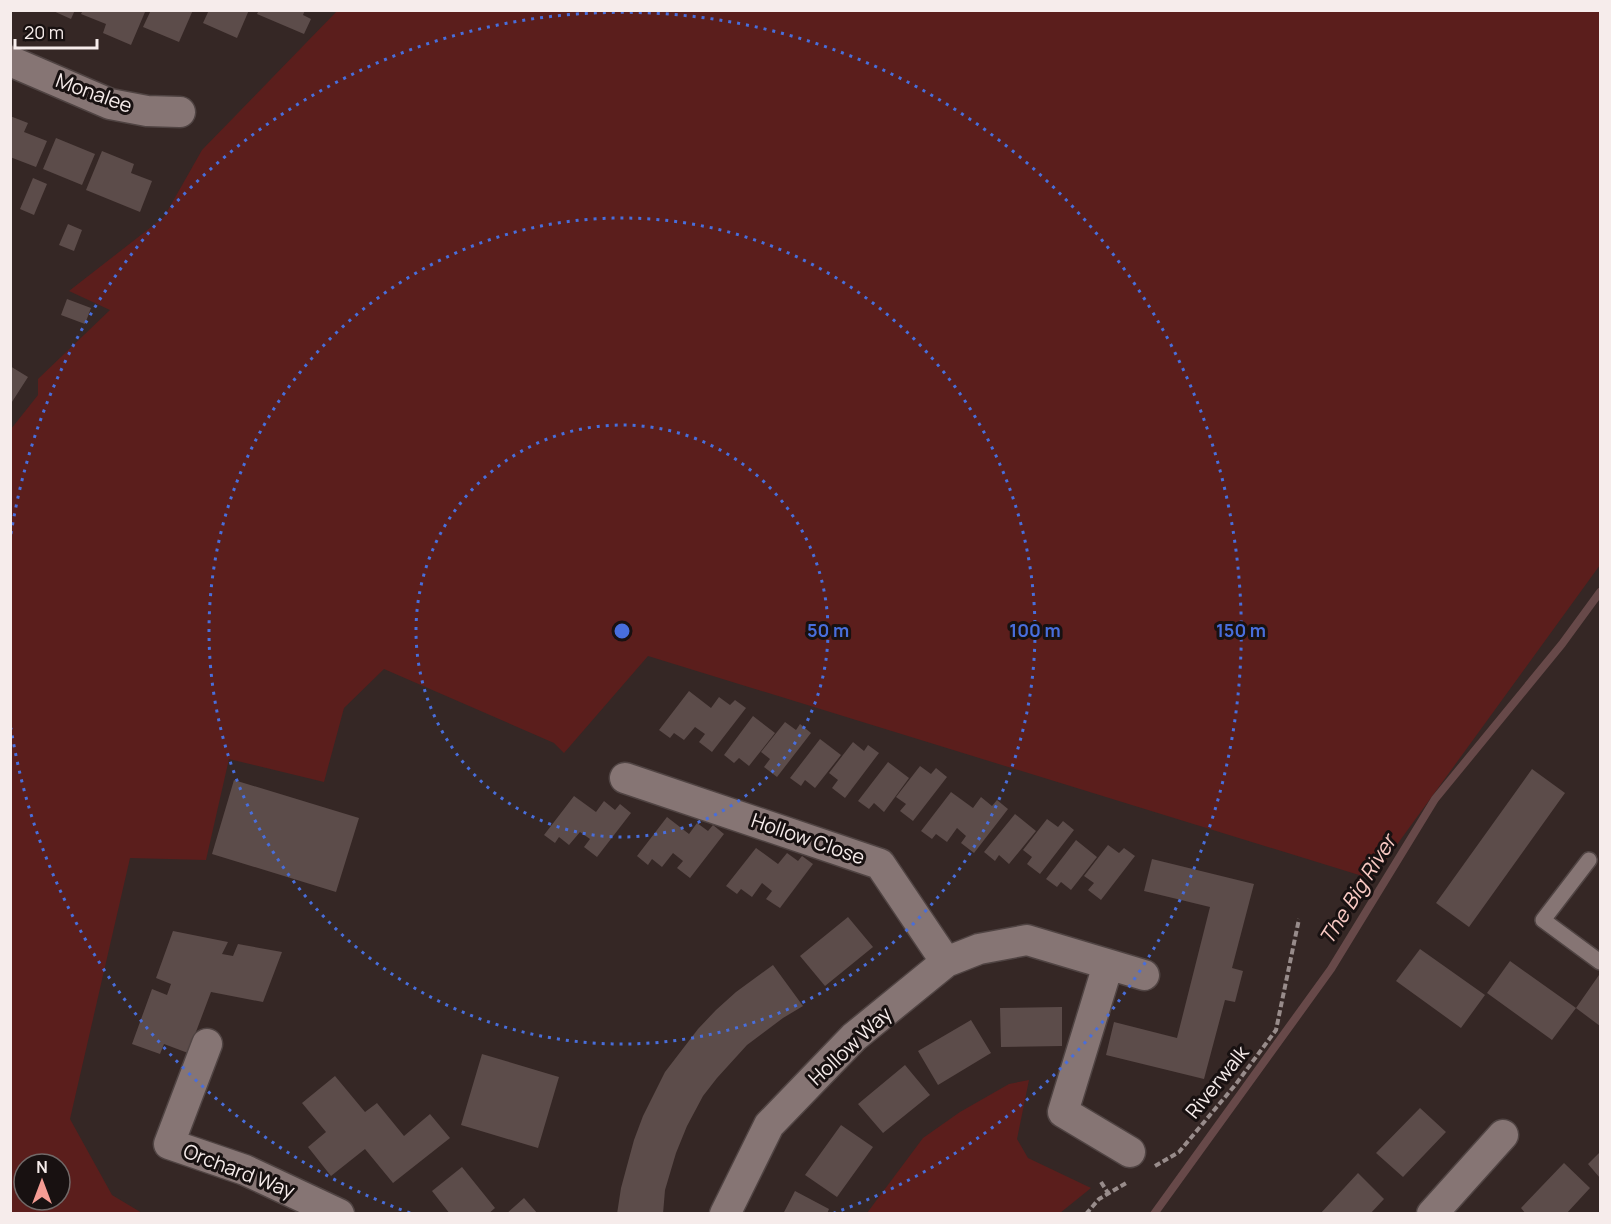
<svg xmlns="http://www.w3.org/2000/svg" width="1611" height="1224" viewBox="0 0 1611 1224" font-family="Manrope,sans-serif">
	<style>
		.green { fill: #5b1e1c; fill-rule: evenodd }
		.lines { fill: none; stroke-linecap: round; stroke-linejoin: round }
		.stream { stroke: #674949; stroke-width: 8 }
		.building { fill: #5c4c4a }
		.lane-casing { stroke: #504443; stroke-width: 18 }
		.street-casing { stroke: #504443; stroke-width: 33 }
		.path { stroke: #988c8b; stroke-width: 4; stroke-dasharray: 6 3; stroke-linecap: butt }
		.lane { stroke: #867574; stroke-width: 15 }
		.street { stroke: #867574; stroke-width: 30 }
		.ring { fill: none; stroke: #486edc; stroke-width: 3; stroke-dasharray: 3 6 }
		.labels { text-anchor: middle; stroke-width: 6; stroke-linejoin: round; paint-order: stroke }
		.street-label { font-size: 20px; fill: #f6eceb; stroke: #181111 }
		.water-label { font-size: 21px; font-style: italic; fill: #facac4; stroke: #181111 }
		.centre { fill: #486edc; stroke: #181111; stroke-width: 3 }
		.ring-label { font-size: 18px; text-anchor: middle; font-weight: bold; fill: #486edc; stroke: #181111; stroke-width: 6; stroke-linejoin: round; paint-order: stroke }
	</style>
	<rect width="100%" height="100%" fill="#352725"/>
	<path class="green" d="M338,10L1600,11V565L1372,879L648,656L564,753L554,743L384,669L344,708L324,782L229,759L206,860L130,858L70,1119L112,1195L142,1213H11V429L38,395V379L110,310L69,291L164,217L202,150ZM24,1164H60V1200H24Z
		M1029,1080L1017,1139L1028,1158L1091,1188L1060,1213H867L923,1138L960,1112L1009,1084Z"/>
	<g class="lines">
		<path class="stream" d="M1154,1214L1331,969L1435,799L1562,644L1600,592"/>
	</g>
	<path class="building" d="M51,10H75L71,19Z
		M83,10H142L145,12L131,45L103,33L106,24L81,14Z
		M151,10H193L179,42L143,27Z
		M209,10H249L237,38L203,23Z
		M259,10H305L303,15L311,19L304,34L257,14Z
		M10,116L28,123L24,132L47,141L36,167L10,157Z
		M56,138L95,154L82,185L43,169Z
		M102,151L134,164L131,173L152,181L140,212L86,190Z
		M33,178L47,184L34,215L20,209Z
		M68,224L82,230L74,251L59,245Z
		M67,299L91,308L85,324L61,315Z
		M10,366L28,377L10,405Z
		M689,691L711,708L719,697L730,705L735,700L746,708L712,752L699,742L705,734L695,727L684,740L674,733L670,738L659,730Z
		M753,716L775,733L749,766L739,758L734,763L724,755Z
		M785,722L796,730L800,724L811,733L777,777L764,767L770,759L761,752Z
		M820,739L841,755L815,788L805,780L801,786L790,778Z
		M853,742L864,751L868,745L879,753L845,798L832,788L838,780L829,773Z
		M888,762L909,778L884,812L874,803L869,809L858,801Z
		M920,766L931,774L936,768L947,777L913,821L900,811L906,804L896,797Z
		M1532,769L1565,793L1469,927L1436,903Z
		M234,780L359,818L336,892L212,854Z
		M951,792L973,808L981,797L992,806L997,800L1008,809L974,853L961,843L966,836L957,828L947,842L936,834L932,839L921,831Z
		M574,796L596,812L604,801L615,810L620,804L631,813L597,857L584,847L590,839L580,832L569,845L559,837L555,843L544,835Z
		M1015,814L1036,831L1009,864L999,855L995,861L984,852Z
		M667,817L689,834L697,823L708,831L713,825L724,834L690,878L677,868L683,861L673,853L662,867L652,859L648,865L637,856Z
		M1047,819L1058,827L1063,821L1074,830L1040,874L1027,864L1032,857L1023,850Z
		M1076,840L1097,857L1071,890L1061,882L1057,887L1046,879Z
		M1108,845L1119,853L1124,848L1135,856L1101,900L1088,890L1094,883L1084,876Z
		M756,848L778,864L787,853L798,861L802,856L813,864L780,908L766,899L772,891L762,883L752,897L741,889L737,894L726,886Z
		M1152,859L1254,884L1232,968L1243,971L1235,1002L1225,1000L1204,1079L1106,1055L1114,1022L1177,1038L1210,907L1144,891Z
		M848,917L873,947L825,986L800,956Z
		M173,931L228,942L222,954L233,956L238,944L282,952L263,1002L211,992L188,1053L164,1044L160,1054L132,1044L152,989L167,995L171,984L156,978Z
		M1420,949L1485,995L1461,1028L1396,981Z
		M1510,961L1576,1008L1599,975L1600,977V1026L1576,1008L1552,1040L1487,993Z
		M773,965L803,1006L783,1018L747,1045L717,1078L703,1096L687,1126L676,1153L665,1190L663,1214H617L621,1188L634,1140L643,1116L665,1072L698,1029L716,1010L736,992Z
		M1062,1007V1046L1001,1047L1000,1008Z
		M971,1020L991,1053L938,1085L918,1051Z
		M482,1054L559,1077L538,1148L461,1125Z
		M905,1065L930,1095L883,1133L858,1104Z
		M335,1076L365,1112L377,1103L404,1136L430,1114L450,1138L393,1183L365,1149L331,1176L308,1147L326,1132L302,1103Z
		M1420,1108L1446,1132L1403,1177L1376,1153Z
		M841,1125L873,1147L837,1197L805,1175Z
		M1600,1152V1178L1588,1164Z
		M1564,1163L1590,1188L1566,1214H1526L1521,1208Z
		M462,1167L495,1208L488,1214H450L432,1191Z
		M1358,1173L1384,1199L1370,1214H1320Z
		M795,1191L829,1209L827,1214H783Z
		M524,1198L538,1214H506Z"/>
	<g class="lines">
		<g class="lane-casing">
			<path id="lane" d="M1589,860L1543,920L1600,962"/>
		</g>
		<g class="street-casing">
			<path id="street" d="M10,61L110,104L147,111L180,112
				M625,778L880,864L946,962
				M1108,965L1063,1112L1130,1152
				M207,1044L169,1144L245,1170L339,1214
				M725,1214L769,1125L854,1037L946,962L979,949L1027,940L1144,975
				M1432,1214L1503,1135"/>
		</g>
		<path class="path" d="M1155,1166L1179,1152L1236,1084L1276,1030L1299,919
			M1101,1182L1108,1193
			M1086,1214L1099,1199L1128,1182"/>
		<use href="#lane" class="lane"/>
		<use href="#street" class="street"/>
	</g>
	<g class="ring">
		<circle cx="622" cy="631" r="206"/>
		<circle cx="622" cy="631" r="413"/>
		<path d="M410 1213A619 619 0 0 1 11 728M11 534A619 619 0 1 1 834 1213"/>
	</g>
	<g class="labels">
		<g class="street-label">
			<text transform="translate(94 93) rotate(20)" y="7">Monalee</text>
			<text transform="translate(808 839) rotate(19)" y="7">Hollow Close</text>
			<text transform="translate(850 1046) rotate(-43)" y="7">Hollow Way</text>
			<text transform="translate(1217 1082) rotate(-51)" y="7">Riverwalk</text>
			<text transform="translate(239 1171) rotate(21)" y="7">Orchard Way</text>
		</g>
		<g class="water-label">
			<text transform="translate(1358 890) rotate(-58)" y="7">The Big River</text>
		</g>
	</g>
	<circle cx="622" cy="631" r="9" class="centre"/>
	<g class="ring-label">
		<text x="828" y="637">50 m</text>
		<text x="1035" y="637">100 m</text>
		<text x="1241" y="637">150 m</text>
	</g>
	<rect width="1611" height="1224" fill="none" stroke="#f6eceb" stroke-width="24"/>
	<g transform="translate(42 1182)"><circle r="28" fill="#181111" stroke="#716968" stroke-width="1.5"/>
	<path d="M0-4.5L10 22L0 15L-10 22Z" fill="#f59c94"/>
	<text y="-9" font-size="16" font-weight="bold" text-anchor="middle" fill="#f6eceb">N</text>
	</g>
	<path d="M15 39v9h82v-9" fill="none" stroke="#f6eceb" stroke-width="3"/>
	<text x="24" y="39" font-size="18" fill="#f6eceb" stroke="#181111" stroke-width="4.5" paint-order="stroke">20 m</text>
</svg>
